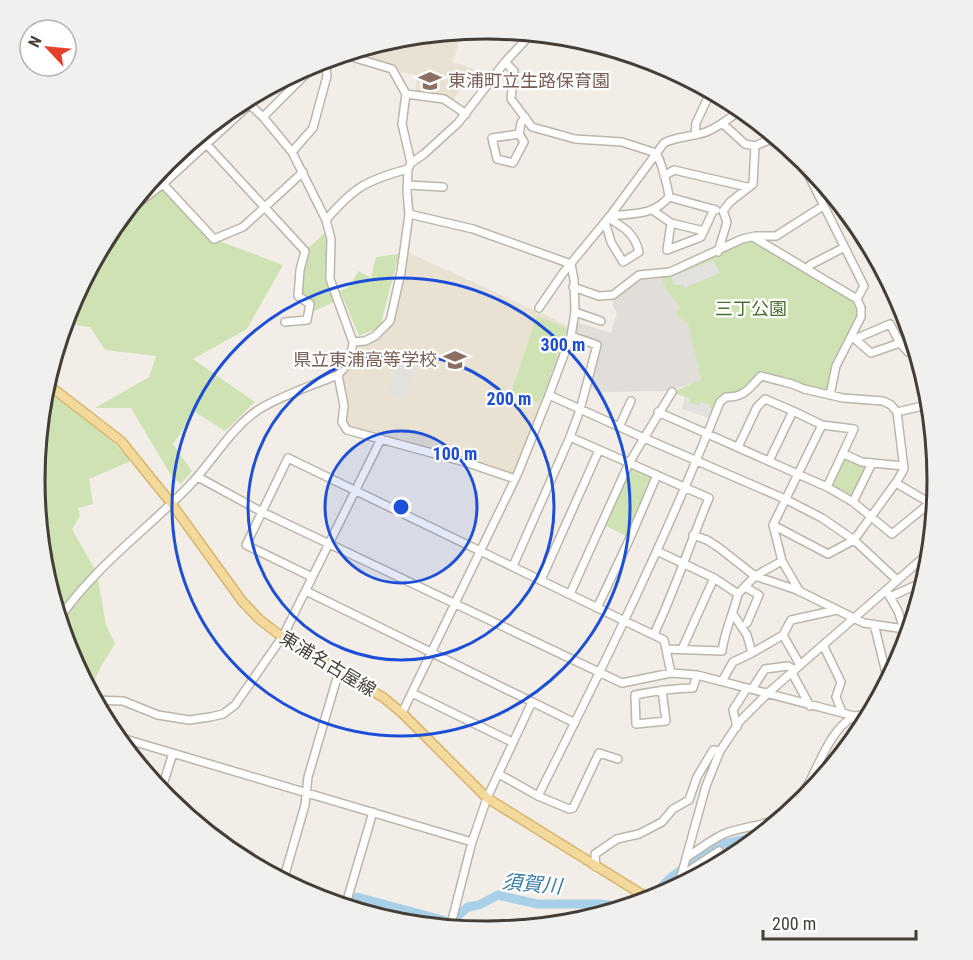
<svg xmlns="http://www.w3.org/2000/svg" width="973" height="960" viewBox="0 0 973 960" font-family="'Roboto Condensed','Noto Sans JP',sans-serif">
	<style>
		.industrial { fill: #e1ddd8 }
		.education { fill: #e9e2d2 }
		.green { fill: #cfe2b3 }
		.parking { fill: #e3e1de }
		.lines { fill: none; stroke-linecap: round; stroke-linejoin: round }
		.stream { stroke: #a8d1e9; stroke-width: 1.5 }
		.river { stroke: #a8d1e9; stroke-width: 9 }
		.minor-casing { stroke: #bcb5aa; stroke-width: 10 }
		.major-casing { stroke: #d8b56e; stroke-width: 11 }
		.minor { stroke: #fff; stroke-width: 7 }
		.major { stroke: #f4d99d; stroke-width: 8 }
		.ring { fill: none; stroke: #1d4ed8; stroke-width: 3 }
		.labels { text-anchor: middle; stroke-width: 4.5; stroke-linejoin: round; paint-order: stroke }
		.education-label { font-size: 18px; fill: #785e54; stroke: #fff; text-anchor: start }
		.park-label { font-size: 18px; fill: #4a702f; stroke: #fff }
		.street-label { font-size: 18px; fill: #443e36; stroke: #fff }
		.water-label { font-size: 20px; font-style: italic; fill: #3a7ca5; stroke: #fff }
		.rim { fill: none; stroke: #443e36; stroke-width: 3 }
		.centre { fill: #1d4ed8; stroke: #fff; stroke-width: 3 }
		.ring-label { font-size: 18px; text-anchor: middle; font-weight: bold; fill: #1d4ed8; stroke: #fff; stroke-width: 4.5; stroke-linejoin: round; paint-order: stroke }
	</style>
	<rect width="100%" height="100%" fill="#f2eee7"/>
	<path class="industrial" d="M660,273L680,307L675,314L688,323L701,381L667,391L601,392L586,386L597,345L571,336L574,321L611,333L617,313L613,306V295L639,275Z"/>
	<path class="education" d="M462,31L453,62L474,69L454,99L450,101L414,95L418,76L355,59L357,50L399,37Z
		M403,250L573,328L539,414L514,472L510,476L469,460L356,433L342,422L344,406L338,375L346,366L353,342L365,341L390,321Z"/>
	<path class="green" d="M155,175L214,239L283,265L247,329L193,359L255,402L225,431L195,412L173,444L192,471L181,484L172,477L131,408H95L149,377L156,356L105,350L90,327L64,324L70,307L111,229Z
		M327,231L328,255L326,277L334,302L310,313L309,304L298,296L305,251Z
		M753,237L857,299L861,317L836,366L830,395L761,376L742,395L726,397L713,419L682,409L685,397L672,392L701,380L688,324L675,314L680,307L667,291L660,274Z
		M399,254L380,327L359,336L340,291L350,286L358,271L371,278L376,257Z
		M537,316L567,328L542,399L536,402L511,393Z
		M46,384L87,414L131,461L89,479L93,504L78,508L80,516L72,529L97,573L106,625L115,644L100,668L90,691L69,652L59,618L62,614L56,608L44,568L35,480Z
		M845,457L868,464L853,498L831,485Z
		M629,463L657,475L630,538L602,524Z"/>
	<path class="parking" d="M713,260L720,273L684,288L683,285H674L671,277Z
		M398,357L414,372L408,399L387,394Z
		M685,397H690V403L699,405L700,402L710,405V409L717,411L713,419L682,409Z"/>
	<g class="lines">
		<path class="stream" d="M721,850L723,843"/>
		<path class="river" d="M834,765C840,751 849,735 864,728
			M648,901L669,879L715,846L760,836
			M340,905L357,897L450,922L468,907L479,905L498,895L537,904H602L625,907"/>
		<g class="minor-casing">
			<path id="minor" d="M342,54L392,69L406,94L402,124L411,163
				M505,62L514,71L511,99L532,127L575,139L622,142L656,153C661,160 668,188 669,197C653,216 633,213 610,216
				M406,94L444,99L466,114
				M249,105L163,184L214,239L243,227L303,172
				M263,117L319,61
				M722,123L745,144L755,146L753,184L730,202L723,211
				M519,134L524,142L513,163L497,159L492,138L519,134L521,123L525,117
				M198,135L305,251L300,270L298,296L310,304L307,320L285,322
				M695,135L696,123L711,91
				M755,146L776,137
				M292,152L313,128L327,76L326,66L320,61
				M810,166L806,170L864,286L857,299
				M664,176L674,170L747,187
				M408,185L443,187
				M669,197L716,210
				M130,209L163,184
				M654,211L671,223L667,250L701,237L714,209
				M409,214L473,229L571,264
				M326,220C354,187 367,180 408,169
				M605,222L611,242L623,262L639,252C635,234 624,227 608,218
				M671,223L704,231
				M753,237L857,299L861,308V317L836,366L830,395
				M718,252L727,222L723,211
				M808,270L810,265L843,248
				M573,287L599,296L613,295L639,275L670,272L742,239L755,236H776L823,206
				M539,308L563,273L610,216L664,143C677,136 692,137 706,132C719,127 731,117 742,109
				M575,312L601,321
				M851,337L855,339L871,353L900,343L908,352L916,348
				M855,339L890,324L900,343
				M353,342L365,341L375,336L390,321L401,272L409,214L407,192L408,169L411,163L424,154L458,123L505,62L532,33
				M338,375L344,406L342,422L347,430L465,462L515,479
				M549,395L644,438L785,499L822,518L854,540L897,580
				M658,412L827,487L853,502L892,534L930,503
				M897,412L931,404
				M619,427L631,401
				M570,437L709,498C690,543 675,590 654,634
				M738,447L757,407L765,399L793,411
				M844,454L862,462L904,466
				M769,461L793,411L822,425L854,429L827,487
				M198,477L262,512L622,683L671,673L697,675L854,716
				M896,483L930,503L935,509
				M853,502L872,463
				M773,525L782,561L800,592
				M693,535L707,540L718,547L755,576L797,590L864,623L911,630
				M657,551L714,578L738,594C733,615 725,629 722,651L666,649
				M513,566L570,437L580,410L597,345L571,336
				M312,577L246,545L288,458L664,640L671,673
				M541,580L599,450
				M745,587L759,595L747,623
				M886,590L898,611L904,629
				M306,591L575,723
				M570,594L629,463L672,392
				M738,594L755,576L782,561
				M890,597L925,581
				M597,608L630,538L657,475
				M733,614L747,635L752,653
				M59,619C94,567 147,530 190,485C213,461 230,429 258,410C280,396 313,385 338,375L346,366L351,354L353,342L330,279L331,239L326,220L292,152L263,117L245,100
				M874,624L886,673H893
				M783,635L800,665
				M823,645L841,682L836,697L842,712
				M682,649L714,578
				M792,673L810,706
				M722,681L733,662L752,653L783,635L791,620L837,610
				M752,689L765,669L788,666L795,670
				M662,690L666,721L636,724L635,695C655,691 674,688 693,688L697,675
				M412,693L512,742
				M94,700L123,701L158,715L189,720L210,717L223,714L235,705L283,636L381,439
				M402,713L518,473L549,395L571,336L575,312L574,280L571,264
				M737,727L733,710L747,688
				M115,736L472,842
				M499,774L538,796L569,809L573,808L599,753L618,759
				M161,791L173,753
				M538,796C603,667 667,537 720,402L726,397C744,398 749,388 761,376L792,384L804,389L843,398L883,401L891,405L897,412L904,469L897,481L854,540L828,554L773,525L822,425
				M687,857C699,850 713,838 726,833C748,825 774,826 791,809C816,784 823,734 853,717C858,715 866,714 871,713
				M596,867L595,854L617,839L639,834L662,822L673,809L689,800L697,777L713,750L720,751
				M681,876L719,851L720,865
				M283,881L305,805L308,777L339,671
				M678,887L706,786L720,751L740,721L768,693L931,551
				M345,907L373,812
				M450,928L472,842L487,798L532,702"/>
		</g>
		<g class="major-casing">
			<path id="major" d="M46,383L121,441L171,503L242,601L259,619L277,633L384,698L402,713L487,798L651,900"/>
		</g>
		<use href="#minor" class="minor"/>
		<use href="#major" class="major"/>
	</g>
	<circle cx="401" cy="507" r="76" fill="#1d4ed8" fill-opacity=".12"/>
	<g class="ring">
		<circle cx="401" cy="507" r="76"/>
		<circle cx="401" cy="507" r="153"/>
		<circle cx="401" cy="507" r="229"/>
	</g>
	<defs>
		<g id="school-bare" transform="scale(1.8)"><path d="M0-5L7-2L0 1L-7-2ZM-4 1L0 2.5L4 1V4Q0 6-4 4Z" fill="#8d6e63" stroke="#fff" stroke-width="2.5" paint-order="stroke"/></g>
	</defs>
	<g fill-rule="evenodd">
		<use href="#school-bare" x="430" y="81"/>
		<use href="#school-bare" x="455" y="360"/>
	</g>
	<g class="labels">
		<g class="education-label">
			<text x="448" y="87">東浦町立生路保育園</text>
			<text x="437" y="366" text-anchor="end">県立東浦高等学校</text>
		</g>
		<g class="park-label">
			<text x="751" y="315">三丁公園</text>
		</g>
		<g class="street-label">
			<text transform="translate(328 664) rotate(31)" y="6">東浦名古屋線</text>
		</g>
		<g class="water-label">
			<text transform="translate(532 884) rotate(5)" y="7">須賀川</text>
		</g>
	</g>
	<path d="M0 0H973V960H0ZM45 480a441 441 0 1 1 882 0a441 441 0 1 1-882 0Z" fill="#f0f0ef" fill-rule="evenodd"/>
	<path class="rim" d="M45 480a441 441 0 1 1 882 0a441 441 0 1 1-882 0Z"/>
	<circle cx="401" cy="507" r="9" class="centre"/>
	<g class="ring-label">
		<text x="563" y="351">300 m</text>
		<text x="509" y="405">200 m</text>
		<text x="455" y="460">100 m</text>
	</g>
	<g transform="translate(48 48) rotate(296)"><circle r="28" fill="#ffffff" stroke="#b4b2af" stroke-width="1.5"/>
	<path d="M0-4.5L10 22L0 15L-10 22Z" fill="#e5402a"/>
	<text y="-9" font-size="16" font-weight="bold" text-anchor="middle" fill="#443e36">N</text>
	</g>
	<path d="M763 930v9h153v-9" fill="none" stroke="#443e36" stroke-width="3"/>
	<text x="772" y="930" font-size="18" fill="#443e36" stroke="#ffffff" stroke-width="4.5" paint-order="stroke">200 m</text>
</svg>
